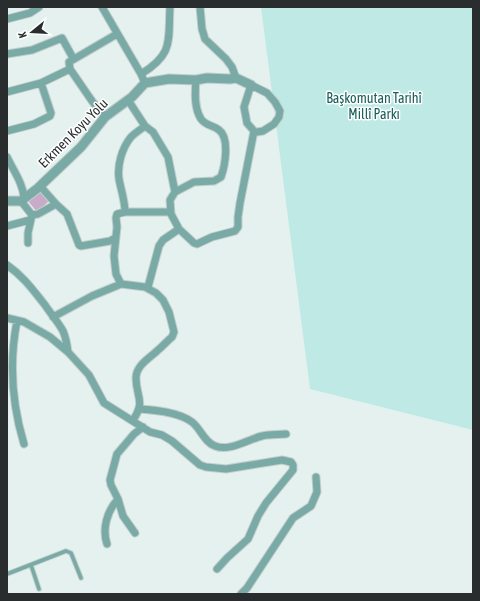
<svg xmlns="http://www.w3.org/2000/svg" width="480" height="601" viewBox="0 0 480 601" font-family="'Asap Condensed',sans-serif">
	<style>
		.green { fill: #bfe9e5 }
		.building { fill: #c8aac9 }
		.lines { fill: none; stroke-linecap: round; stroke-linejoin: round }
		.service-casing { stroke: #c2cecc; stroke-width: 5.5 }
		.minor-casing { stroke: #c2cecc; stroke-width: 9 }
		.tertiary-casing { stroke: #c2cecc; stroke-width: 11 }
		.service { stroke: #7aaaa5; stroke-width: 3.5 }
		.minor { stroke: #7aaaa5; stroke-width: 7 }
		.tertiary { stroke: #7aaaa5; stroke-width: 9 }
		.labels { text-anchor: middle; stroke-width: 3; stroke-linejoin: round; paint-order: stroke }
		.park-label { font-size: 14px; fill: #19605b; stroke: #fff }
		.street-label { font-size: 14px; fill: #292d2d; stroke: #fff }
	</style>
	<rect width="100%" height="100%" fill="#e4f1ef"/>
	<path class="green" d="M261,7H473V430L310,389Z"/>
	<path class="building" d="M40,191L49,201L37,212L28,201Z"/>
	<g class="lines">
		<g class="service-casing">
			<path id="service" d="M31,565L39,589
				M7,574L66,551L71,553L81,578"/>
		</g>
		<g class="minor-casing">
			<path id="minor" d="M102,7L141,74L145,83
				M200,7L202,29L205,39L226,59L232,67L236,78
				M7,19L30,13L39,7
				M7,54L32,50L62,38L73,58
				M141,74C174,54 168,41 170,7
				M196,80C195,92 194,108 201,119C206,126 213,125 219,130C230,138 225,166 221,177L214,181L194,182L175,192L170,200L171,214L179,229L194,243L197,244L212,237L235,231L238,227V217L240,203L254,131
				M251,85L267,93L275,102L280,111L279,117L274,124L263,131L257,132L254,131L247,123L244,107Z
				M7,92L41,83L70,69
				M105,117L92,101L70,69L69,62L117,34
				M145,126L153,132L168,157L175,192
				M7,131L34,124L50,116L51,113L41,83
				M7,157C13,170 23,183 24,198
				M40,186L56,204L67,214L79,245L81,246L110,241L115,238
				M21,201L32,215
				M125,212C125,201 121,190 119,179C117,165 122,148 131,137C135,133 141,129 145,126L128,100
				M32,215L38,214L56,204
				M7,226L30,220
				M28,243V233L32,215
				M7,265C23,276 33,290 45,305C51,314 58,322 63,331C66,338 67,344 68,352
				M121,284L116,274L114,256L117,227L116,218L117,214L125,212H170
				M148,287L159,246L163,240L179,229
				M53,317L92,296L121,284L145,287L156,293L163,300L169,312L174,332L172,337C167,341 163,346 158,350C150,358 136,365 136,378C136,397 146,401 133,420
				M7,318L24,322L50,337L68,352L89,375L104,403L150,432L162,435L172,441L200,465L206,467L226,469L282,460L291,462L293,465V470L266,503L258,516L248,539L227,558L217,569
				M17,321C9,362 12,404 24,444
				M139,409C155,410 179,412 192,422C201,429 204,442 215,446C229,452 249,439 262,436C270,434 279,435 286,434
				M135,533L123,516L118,499L111,485L110,480L117,454L134,434L143,427
				M107,544C102,529 107,511 118,499
				M241,594L247,588L293,518L311,506L317,492L316,477"/>
		</g>
		<g class="tertiary-casing">
			<path id="tertiary" d="M7,201H21L38,188L81,147L105,117L132,97L145,83L169,79L196,80L207,78L230,79L236,78L251,85"/>
		</g>
		<use href="#service" class="service"/>
		<use href="#minor" class="minor"/>
		<use href="#tertiary" class="tertiary"/>
	</g>
	<g class="labels">
		<g class="park-label">
			<text x="374" y="103">Başkomutan Tarihî<tspan x="374" dy="16">Millî Parkı</tspan></text>
		</g>
		<g class="street-label">
			<text transform="translate(73 133) rotate(-45)" y="5">Erkmen Koyu Yolu</text>
		</g>
	</g>
	<rect width="480" height="601" fill="none" stroke="#292d2d" stroke-width="16"/>
	<g transform="translate(32 32) rotate(252)" stroke="#ffffff" stroke-width="3" paint-order="stroke">
	<path d="M0-3L7 15L0 10L-7 15Z" fill="#292d2d"/>
	<text y="-6" font-size="11" font-weight="bold" text-anchor="middle" fill="#292d2d">K</text>
	</g>
</svg>
